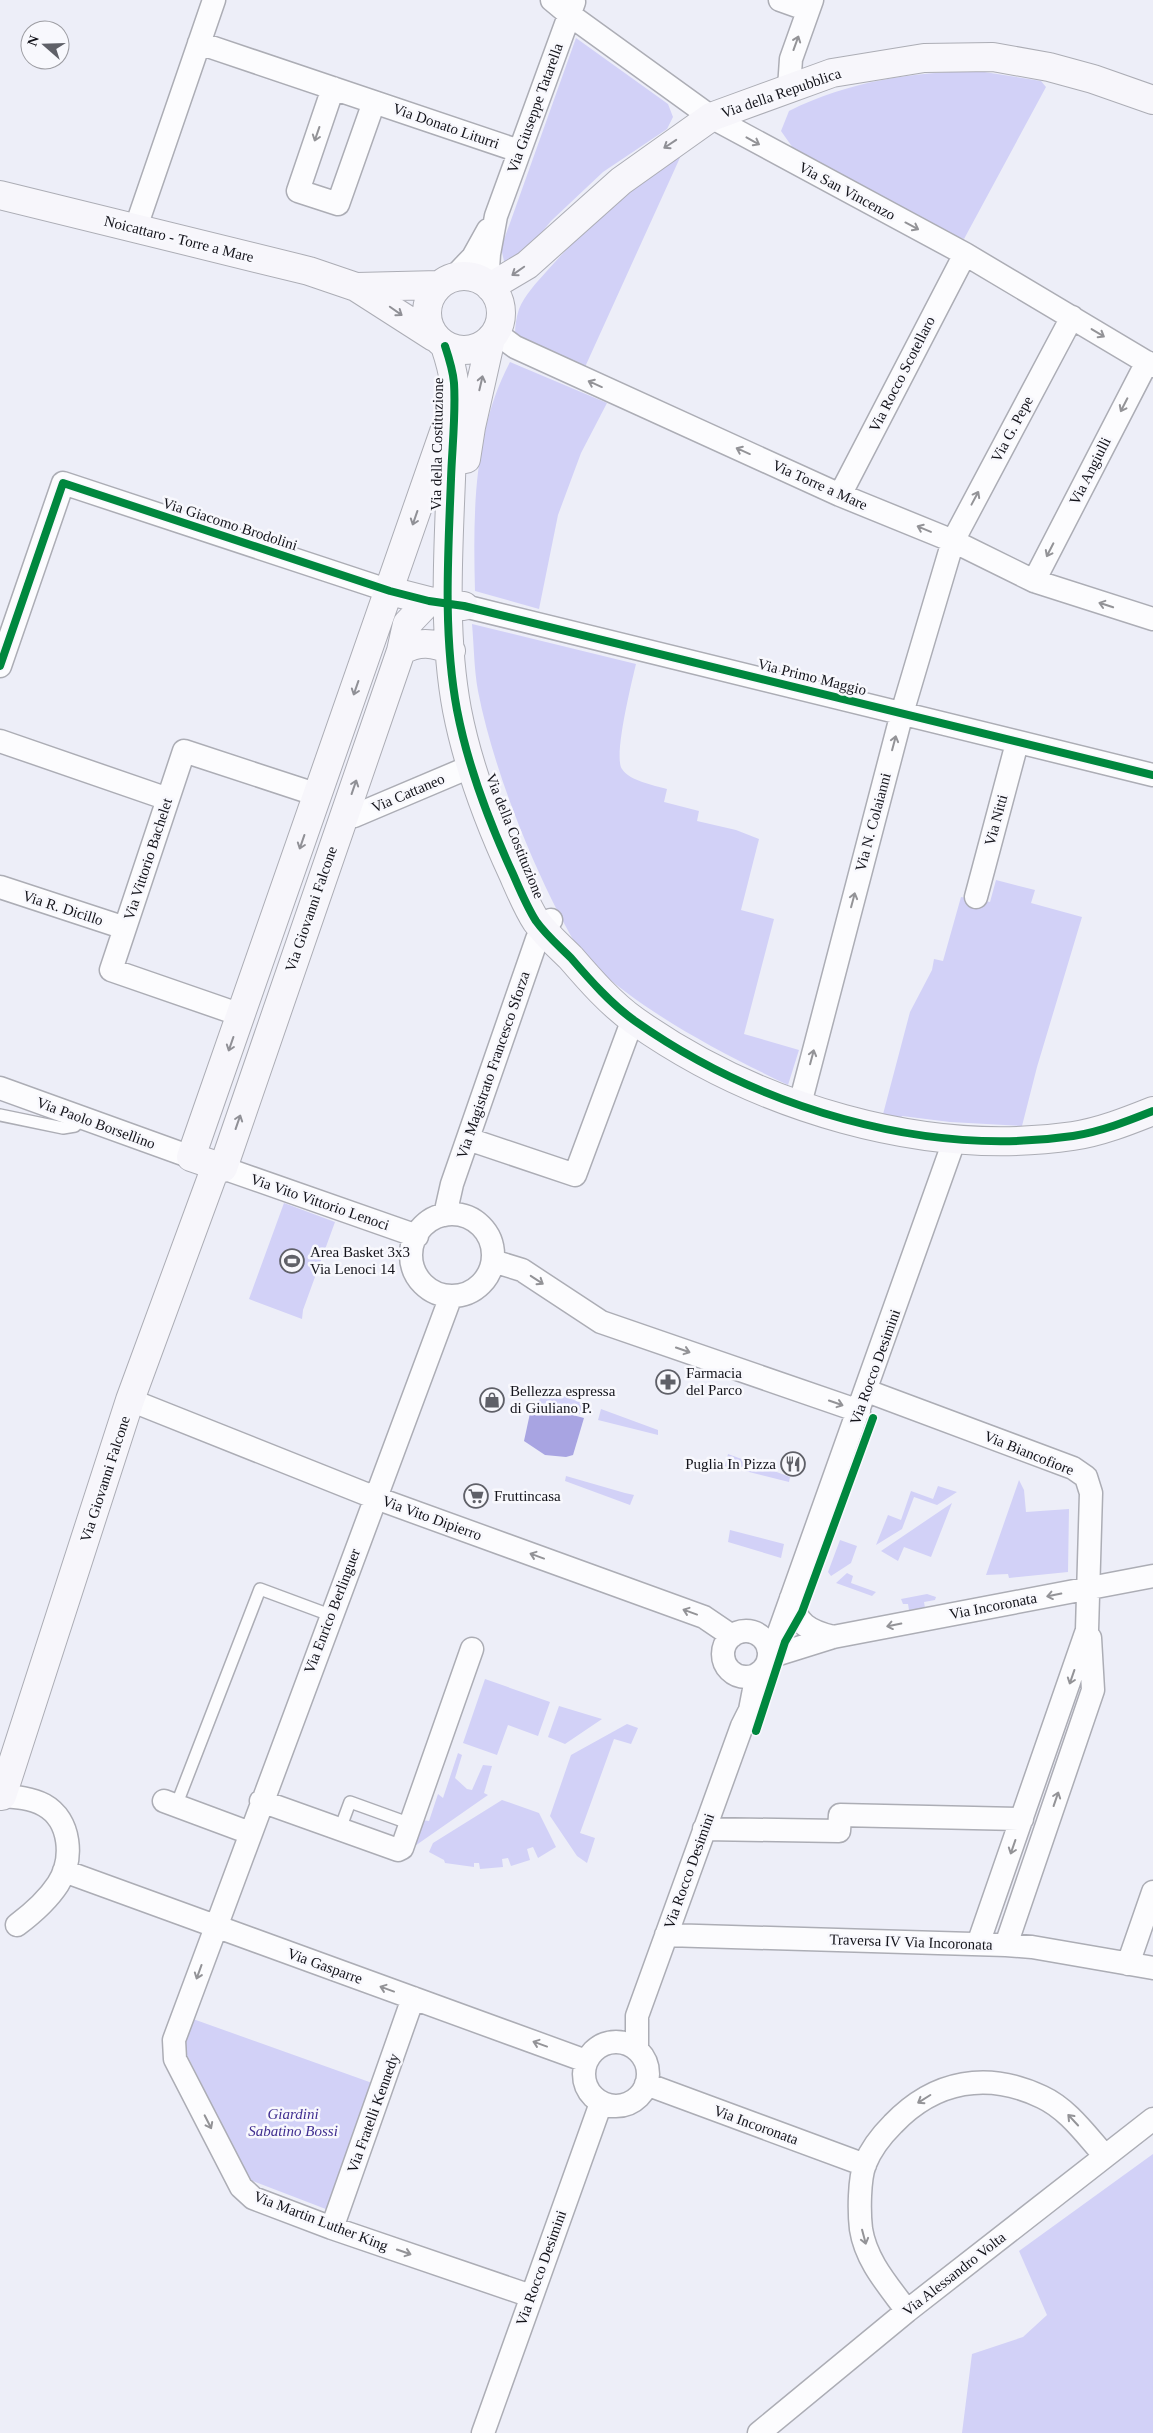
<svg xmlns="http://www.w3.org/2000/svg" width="1153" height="2433" viewBox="0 0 1153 2433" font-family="'Times New Roman',serif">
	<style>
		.green { fill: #d2d1f7 }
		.water { fill: #a8a4e2 }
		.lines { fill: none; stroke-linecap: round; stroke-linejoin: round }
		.lane-casing { stroke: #acadb5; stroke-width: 14 }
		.street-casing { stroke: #acadb5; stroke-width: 25 }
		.secondary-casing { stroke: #acadb5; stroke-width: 30 }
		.lane { stroke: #fcfcfe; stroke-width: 11 }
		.street { stroke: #fcfcfe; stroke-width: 22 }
		.secondary { stroke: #f7f6fb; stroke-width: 28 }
		.cycleway-casing { stroke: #f8f8fd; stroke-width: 11 }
		.cycleway { stroke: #00873e; stroke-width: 8 }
		.oneway { stroke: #939397 }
		.oneway2 { stroke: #909096 }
		.labels { text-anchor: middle; stroke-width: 5; stroke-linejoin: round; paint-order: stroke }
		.street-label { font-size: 15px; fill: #13131a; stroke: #f8f8fd }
		.poi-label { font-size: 15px; fill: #13131a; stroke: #f8f8fd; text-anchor: start }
		.park-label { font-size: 15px; font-style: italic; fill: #412f90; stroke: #f8f8fd }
	</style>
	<rect width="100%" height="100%" fill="#edeef8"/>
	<path class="green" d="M576,38L668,104L673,117L667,129L603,172L551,221L522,257L510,263L504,261L501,248Z
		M978,71L1041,81L1046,87L964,239L945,232L793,148L781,131L789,111C849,81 912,72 978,71Z
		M683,151L585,367L515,335C515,327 516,318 519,309C525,295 536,283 546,272C586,226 633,186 683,151Z
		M510,362L607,403L581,453L558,515L539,609L475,591C473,514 473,432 510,362Z
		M472,624L636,664C632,681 613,757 622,769C630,781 653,785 667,789L664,802L699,811L697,821L736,830L759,839L741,910L774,919L744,1034L799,1050L788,1085C721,1053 644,1013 590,962C577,950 568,930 559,914C526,850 492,763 478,691C474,669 474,646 472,624Z
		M996,880L1035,890L1031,903L1082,917L1037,1067L1022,1126L950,1122L902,1116L900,1120L882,1118L910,1012L932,970L934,959L943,961L961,897L990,902Z
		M284,1203L335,1222L303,1310L302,1319L249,1299Z
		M544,1389L585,1404L583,1415L538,1403Z
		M601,1409L658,1430V1435L598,1420Z
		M728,1454L790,1477L789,1482L725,1466Z
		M566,1476L625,1493L634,1495L630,1505L565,1481Z
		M1019,1480L1024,1490L1026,1512L1069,1509L1068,1572L1009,1578L1008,1574L986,1575Z
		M938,1486L957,1492L937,1505L914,1497L902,1529L876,1545L888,1515L901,1520L911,1491L933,1499Z
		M952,1503L931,1557L904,1547L898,1561L881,1551Z
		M730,1530L784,1544L781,1558L728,1542Z
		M840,1540L857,1546L851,1563L831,1576L828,1572Z
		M847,1573L853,1576L851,1583L876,1592L872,1596L836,1583Z
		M927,1594L936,1597L935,1600L924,1602L925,1608L909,1610L908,1604H903L901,1599Z
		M485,1679L550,1702L538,1736L508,1725L497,1755L463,1743Z
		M559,1706L602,1719L565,1744L548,1737Z
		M627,1724L638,1728L631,1744L614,1739L580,1833L595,1838L587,1863L577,1856L550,1816L571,1755Z
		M458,1753L462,1755L455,1778L467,1789L472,1790L483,1765L492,1766L484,1793L488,1795L412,1848L422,1820L429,1821L438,1794L443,1798Z
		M502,1800L539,1813L556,1847L538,1858L533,1847L527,1849L530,1860L511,1866L508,1858L502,1859L503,1867L480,1869L479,1863H474V1867L445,1863L444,1860L429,1852L433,1843Z
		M193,2019L375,2084L331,2211L250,2180L182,2045Z
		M1153,2154V2433H962L972,2354L1023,2337L1047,2315L1019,2251Z"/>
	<path class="water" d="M532,1404L584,1418L573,1455L566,1457L545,1455L524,1441Z"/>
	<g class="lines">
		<g class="lane-casing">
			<path id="lane" d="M0,1115L63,1128L75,1126L81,1117
				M176,1806L260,1589L330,1615
				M340,1829L350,1802L411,1824"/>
		</g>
		<g class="street-casing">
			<path id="street" d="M552,0L570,15L711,117L965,254L1153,366
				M780,0L808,10
				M199,43L519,151
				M333,88L298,191L338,204L374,102
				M789,88L791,59L812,0
				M136,227L214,0
				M453,278L473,257L488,230
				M487,284L489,254L496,216L574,2
				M497,330L500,336L515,347L840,495L953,541L1034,581L1153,619
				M840,495L965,254
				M1034,581L1147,362
				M464,606L1153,775
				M0,666L63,483L390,591
				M0,741L168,799
				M343,816H354L472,766
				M0,887L125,928
				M976,897L1017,743
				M241,1015L111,970L184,751L318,795
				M0,1088L191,1157
				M800,1104L902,713L953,541L1072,317
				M468,1139L575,1175L633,1019
				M223,1168L417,1236
				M411 1255a41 41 0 1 1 82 0a41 41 0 1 1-82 0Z
				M445,1215L452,1184L537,939L551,920
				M493,1261L522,1270L601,1322L859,1411
				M451,1296L174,2040L175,2059L241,2187L253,2198L332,2228L531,2296
				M867,1391L1073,1468L1086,1477L1091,1493L1087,1630L978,1944
				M130,1400L376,1498L704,1617L732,1636
				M791,1598C796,1624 809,1631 833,1637
				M723 1654a23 23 0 1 1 46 0a23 23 0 1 1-46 0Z
				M768,1648L778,1635L793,1593L954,1141
				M769,1657L833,1637L1153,1576
				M2,1796C16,1797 31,1798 44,1805C71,1820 74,1859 58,1884C47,1901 33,1913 17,1925
				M164,1801L250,1833
				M261,1801L398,1850L402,1848L472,1649
				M704,1829L839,1831L840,1815L1022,1819
				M64,1871L586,2061
				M666,1935L1006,1945L1032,1947L1153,1968
				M1006,1945L1093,1690L1090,1638
				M1128,1964L1153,1892
				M584 2074a32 32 0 1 1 64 0a32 32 0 1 1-64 0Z
				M637,2050V2016L742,1726L750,1710L757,1674
				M646,2084L865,2165
				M332,2228L413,1998
				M907,2311C888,2285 866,2261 861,2229C859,2212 859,2179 865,2164C871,2149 882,2135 893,2124C935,2080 988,2071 1042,2097C1068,2109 1086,2135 1105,2156
				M483,2433L601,2103
				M759,2433L907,2311L1153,2119"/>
		</g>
		<g class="secondary-casing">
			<path id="secondary" d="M0,195L309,271L356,287L434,337
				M427 313a37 37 0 1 1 74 0a37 37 0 1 1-74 0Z
				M357,287L439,285
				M490,287L527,265L621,181L711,117L832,73L924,58L993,57L1049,67L1093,79L1153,100
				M445,346C449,358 453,370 454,383C456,414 452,448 451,479C448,556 443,635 457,710C468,767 489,822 513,874C520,890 527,907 536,921C546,935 559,946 571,958C590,980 611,1004 635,1021C757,1107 924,1158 1073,1136C1100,1132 1128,1121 1153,1111
				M466,459L471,427L491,338
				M390,591L429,601L464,606
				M401,651L407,624L429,601
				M451,651C434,642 418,641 401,651L223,1168L191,1157L453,406
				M0,1796H2L130,1400L216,1166"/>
		</g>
		<use href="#lane" class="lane"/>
		<use href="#street" class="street"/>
		<use href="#secondary" class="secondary"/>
		<g class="cycleway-casing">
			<path id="cycleway" d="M445,346C449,358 453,370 454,383C456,414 452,448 451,479C448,556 443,635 457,710C468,767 489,822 513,874C520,890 527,907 536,921C546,935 559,946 571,958C590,980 611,1004 635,1021C757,1107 924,1158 1073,1136C1100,1132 1128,1121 1153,1111
				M0,666L63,483L390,591L429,601L464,606L1153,775
				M756,1731L785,1642L802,1612L873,1418"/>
		</g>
		<use href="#cycleway" class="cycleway"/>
	</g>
	<defs><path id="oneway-shaft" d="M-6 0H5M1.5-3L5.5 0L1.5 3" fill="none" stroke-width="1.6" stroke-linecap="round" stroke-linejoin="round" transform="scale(1.25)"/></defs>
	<g class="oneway">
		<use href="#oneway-shaft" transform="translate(796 43) rotate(-70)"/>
		<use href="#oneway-shaft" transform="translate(317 134) rotate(109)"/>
		<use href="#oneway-shaft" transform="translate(753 141) rotate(29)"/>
		<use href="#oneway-shaft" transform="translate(912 226) rotate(28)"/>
		<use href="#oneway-shaft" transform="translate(1098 333) rotate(31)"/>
		<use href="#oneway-shaft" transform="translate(595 384) rotate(-156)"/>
		<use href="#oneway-shaft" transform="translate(1124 405) rotate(117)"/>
		<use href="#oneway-shaft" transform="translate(743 451) rotate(-156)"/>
		<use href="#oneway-shaft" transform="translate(975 498) rotate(-62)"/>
		<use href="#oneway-shaft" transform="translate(924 529) rotate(-157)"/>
		<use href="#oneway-shaft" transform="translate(1050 550) rotate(117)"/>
		<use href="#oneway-shaft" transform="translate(1106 605) rotate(-162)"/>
		<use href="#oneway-shaft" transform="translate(894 743) rotate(-75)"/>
		<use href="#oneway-shaft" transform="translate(853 900) rotate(-75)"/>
		<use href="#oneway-shaft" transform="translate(812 1057) rotate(-75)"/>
		<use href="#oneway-shaft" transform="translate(537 1280) rotate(33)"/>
		<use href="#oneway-shaft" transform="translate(683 1350) rotate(19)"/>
		<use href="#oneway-shaft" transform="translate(836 1403) rotate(19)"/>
		<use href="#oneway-shaft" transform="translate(537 1556) rotate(-160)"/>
		<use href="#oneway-shaft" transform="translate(1054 1595) rotate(169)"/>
		<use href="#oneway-shaft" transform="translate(690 1612) rotate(-160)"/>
		<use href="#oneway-shaft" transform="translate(894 1625) rotate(169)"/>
		<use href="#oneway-shaft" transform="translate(1072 1677) rotate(109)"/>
		<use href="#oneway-shaft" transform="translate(1056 1799) rotate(-71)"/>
		<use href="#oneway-shaft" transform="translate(1013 1847) rotate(109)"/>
		<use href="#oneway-shaft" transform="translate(199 1972) rotate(110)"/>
		<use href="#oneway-shaft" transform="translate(387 1989) rotate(-160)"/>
		<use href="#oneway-shaft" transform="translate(540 2044) rotate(-160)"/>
		<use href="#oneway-shaft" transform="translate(924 2099) rotate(148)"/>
		<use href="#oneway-shaft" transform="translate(1073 2120) rotate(-133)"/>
		<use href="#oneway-shaft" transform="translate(208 2122) rotate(63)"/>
		<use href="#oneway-shaft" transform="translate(864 2237) rotate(75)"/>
		<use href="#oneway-shaft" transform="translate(404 2252) rotate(19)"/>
	</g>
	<g class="oneway2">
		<use href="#oneway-shaft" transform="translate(670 144) rotate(146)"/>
		<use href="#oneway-shaft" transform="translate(518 271) rotate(145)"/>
		<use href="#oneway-shaft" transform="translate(396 311) rotate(35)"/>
		<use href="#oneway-shaft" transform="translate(481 383) rotate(-77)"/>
		<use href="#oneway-shaft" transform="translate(415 518) rotate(109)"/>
		<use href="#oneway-shaft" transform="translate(356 688) rotate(109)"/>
		<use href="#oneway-shaft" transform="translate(354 787) rotate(-71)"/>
		<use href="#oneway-shaft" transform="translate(302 842) rotate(109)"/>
		<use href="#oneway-shaft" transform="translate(231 1044) rotate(109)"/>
		<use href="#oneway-shaft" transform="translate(238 1122) rotate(-71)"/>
	</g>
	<defs>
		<g id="stadium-ring" transform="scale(1.25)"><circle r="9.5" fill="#f8f8fd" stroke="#5f6068" stroke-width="1.5"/><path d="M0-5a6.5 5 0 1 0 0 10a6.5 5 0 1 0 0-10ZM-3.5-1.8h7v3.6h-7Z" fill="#5f6068"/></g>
		<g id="pharmacy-ring" transform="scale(1.25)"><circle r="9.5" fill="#f8f8fd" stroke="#5f6068" stroke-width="1.5"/><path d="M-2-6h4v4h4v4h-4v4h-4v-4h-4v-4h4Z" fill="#5f6068"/></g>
		<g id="shop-ring" transform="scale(1.25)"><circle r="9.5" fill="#f8f8fd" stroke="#5f6068" stroke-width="1.5"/><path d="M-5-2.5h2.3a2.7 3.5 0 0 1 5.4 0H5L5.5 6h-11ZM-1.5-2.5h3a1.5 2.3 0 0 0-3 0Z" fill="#5f6068"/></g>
		<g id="restaurant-ring" transform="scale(1.25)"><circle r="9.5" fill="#f8f8fd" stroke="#5f6068" stroke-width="1.5"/><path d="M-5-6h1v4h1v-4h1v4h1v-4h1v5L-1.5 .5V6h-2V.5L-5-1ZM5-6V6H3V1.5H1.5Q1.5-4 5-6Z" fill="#5f6068"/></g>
		<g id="supermarket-ring" transform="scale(1.25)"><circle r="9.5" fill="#f8f8fd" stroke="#5f6068" stroke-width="1.5"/><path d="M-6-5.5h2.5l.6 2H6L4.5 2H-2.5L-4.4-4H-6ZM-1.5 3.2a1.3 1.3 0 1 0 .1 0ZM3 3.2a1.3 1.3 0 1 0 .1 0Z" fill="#5f6068"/></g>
	</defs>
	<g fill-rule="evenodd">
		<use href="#stadium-ring" x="292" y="1261"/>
		<use href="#pharmacy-ring" x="668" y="1382"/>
		<use href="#shop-ring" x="492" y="1400"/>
		<use href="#restaurant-ring" x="793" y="1464"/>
		<use href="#supermarket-ring" x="476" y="1496"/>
	</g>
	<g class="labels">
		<g class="street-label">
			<text transform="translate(781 93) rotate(-19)" y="5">Via della Repubblica</text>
			<text transform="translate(535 108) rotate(-70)" y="5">Via Giuseppe Tatarella</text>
			<text transform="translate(446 126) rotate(19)" y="5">Via Donato Liturri</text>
			<text transform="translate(847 191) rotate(28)" y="5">Via San Vincenzo</text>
			<text transform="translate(179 239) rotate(14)" y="5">Noicattaro - Torre a Mare</text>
			<text transform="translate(902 374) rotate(-63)" y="5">Via Rocco Scotellaro</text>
			<text transform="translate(1012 429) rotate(-62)" y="5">Via G. Pepe</text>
			<text transform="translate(437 444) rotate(-89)" y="5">Via della Costituzione</text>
			<text transform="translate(1090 471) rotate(-63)" y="5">Via Angiulli</text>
			<text transform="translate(820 485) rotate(24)" y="5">Via Torre a Mare</text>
			<text transform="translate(230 524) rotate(18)" y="5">Via Giacomo Brodolini</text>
			<text transform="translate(812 677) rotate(14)" y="5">Via Primo Maggio</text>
			<text transform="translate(408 793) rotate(-23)" y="5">Via Cattaneo</text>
			<text transform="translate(996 820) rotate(-75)" y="5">Via Nitti</text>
			<text transform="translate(873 822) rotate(-75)" y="5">Via N. Colaianni</text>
			<text transform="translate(515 836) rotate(68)" y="5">Via della Costituzione</text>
			<text transform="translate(148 859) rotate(-72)" y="5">Via Vittorio Bachelet</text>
			<text transform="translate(63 908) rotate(18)" y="5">Via R. Dicillo</text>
			<text transform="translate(311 909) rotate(-71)" y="5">Via Giovanni Falcone</text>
			<text transform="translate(493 1065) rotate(-71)" y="5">Via Magistrato Francesco Sforza</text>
			<text transform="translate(96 1123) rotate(20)" y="5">Via Paolo Borsellino</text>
			<text transform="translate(320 1202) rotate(19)" y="5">Via Vito Vittorio Lenoci</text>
			<text transform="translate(875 1367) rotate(-70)" y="5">Via Rocco Desimini</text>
			<text transform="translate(1029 1453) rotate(22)" y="5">Via Biancofiore</text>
			<text transform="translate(105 1479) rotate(-72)" y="5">Via Giovanni Falcone</text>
			<text transform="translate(432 1518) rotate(20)" y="5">Via Vito Dipierro</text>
			<text transform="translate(993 1606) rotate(-11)" y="5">Via Incoronata</text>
			<text transform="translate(332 1611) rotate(-69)" y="5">Via Enrico Berlinguer</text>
			<text transform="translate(689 1871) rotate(-70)" y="5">Via Rocco Desimini</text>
			<text transform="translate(911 1942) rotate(2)" y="5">Traversa IV Via Incoronata</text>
			<text transform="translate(325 1966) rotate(20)" y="5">Via Gasparre</text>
			<text transform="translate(373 2113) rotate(-70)" y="5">Via Fratelli Kennedy</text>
			<text transform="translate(756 2125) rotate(20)" y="5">Via Incoronata</text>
			<text transform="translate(321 2221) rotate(21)" y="5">Via Martin Luther King</text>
			<text transform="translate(541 2268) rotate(-70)" y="5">Via Rocco Desimini</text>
			<text transform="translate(954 2274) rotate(-38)" y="5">Via Alessandro Volta</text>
		</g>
		<g class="poi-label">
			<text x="310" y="1257">Area Basket 3x3<tspan x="310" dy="17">Via Lenoci 14</tspan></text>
			<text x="686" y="1378">Farmacia<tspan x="686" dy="17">del Parco</tspan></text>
			<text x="510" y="1396">Bellezza espressa<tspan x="510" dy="17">di Giuliano P.</tspan></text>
			<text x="776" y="1469" text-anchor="end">Puglia In Pizza</text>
			<text x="494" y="1501">Fruttincasa</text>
		</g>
		<g class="park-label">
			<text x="293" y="2119">Giardini<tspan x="293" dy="17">Sabatino Bossi</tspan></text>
		</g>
	</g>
	<g transform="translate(45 45) rotate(290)"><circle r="24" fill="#f8f8fd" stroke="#9c9ca2"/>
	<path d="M0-4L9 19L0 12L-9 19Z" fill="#5f6068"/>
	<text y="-8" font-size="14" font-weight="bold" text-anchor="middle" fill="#13131a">N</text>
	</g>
</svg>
